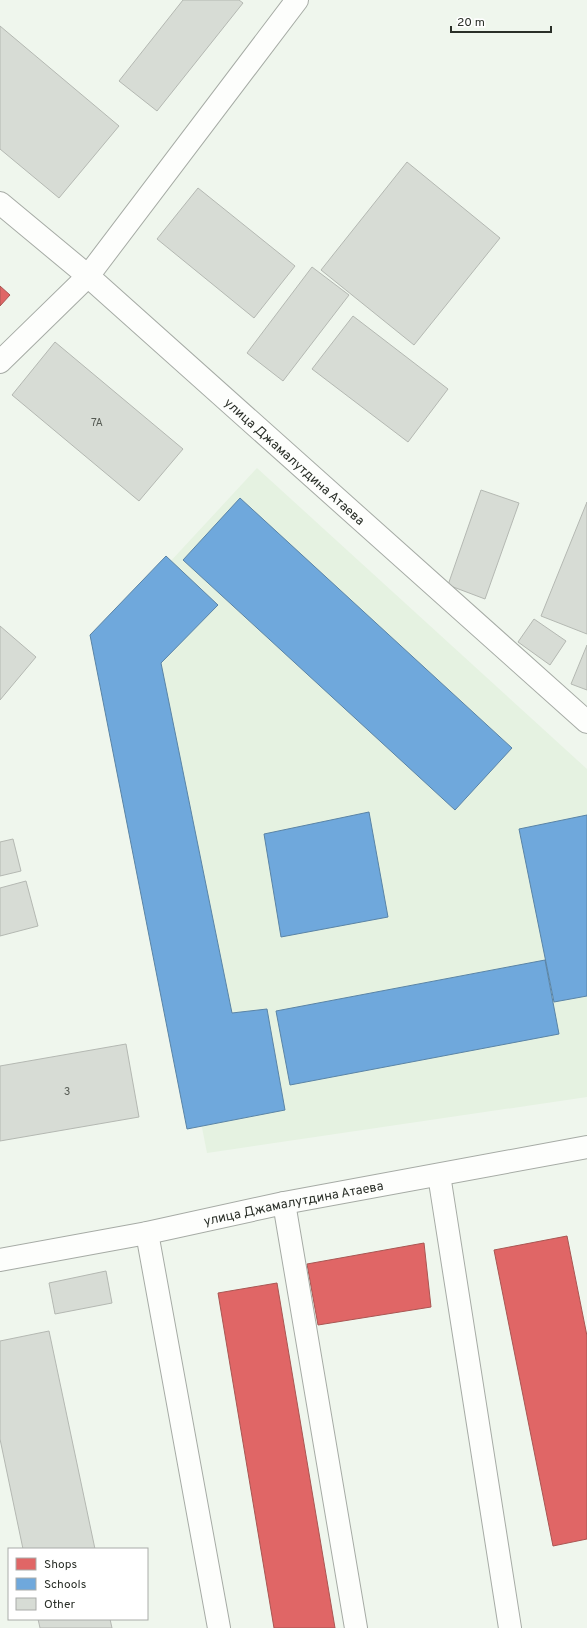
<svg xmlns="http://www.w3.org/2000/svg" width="587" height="1628" viewBox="0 0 587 1628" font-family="Overpass,sans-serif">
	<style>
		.built { fill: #e5f2e1 }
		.shops { fill: #e06666; stroke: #a95653 }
		.schools { fill: #6fa8dc; stroke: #5a84a6 }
		.building { fill: #d7dcd5; stroke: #b4b8b2 }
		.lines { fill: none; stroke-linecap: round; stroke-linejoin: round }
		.minor-casing { stroke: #a6aba5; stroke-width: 24 }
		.minor { stroke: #fdfefc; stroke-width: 22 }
		.labels { text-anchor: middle; stroke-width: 4; stroke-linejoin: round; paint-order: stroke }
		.number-label { font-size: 11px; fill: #555a53 }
		.street-label { font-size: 13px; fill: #2a2f28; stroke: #fff }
	</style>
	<rect width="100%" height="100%" fill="#eff6ed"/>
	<path class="built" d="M257,468L587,769V1097L207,1153L105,632Z"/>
	<path class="shops" d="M0,286L10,295L0,306Z
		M567,1236L587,1336V1539L553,1546L494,1250Z
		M424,1243L431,1307L318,1325L307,1264Z
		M277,1283L335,1628H274L218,1293Z"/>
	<path class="schools" d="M240,498L512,748L455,810L183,560Z
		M166,556L218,605L161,663L232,1013L267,1009L285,1110L187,1129L90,635Z
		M369,812L388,917L281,937L264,834Z
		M587,815V996L554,1002L519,829Z
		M545,960L559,1034L290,1085L276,1011Z"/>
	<path class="building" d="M183,0H239L243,3L157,111L119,81Z
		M0,26L119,126L59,198L0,149Z
		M407,162L500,238L414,345L321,270Z
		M198,188L295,266L254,318L157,239Z
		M312,267L349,295L283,381L247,353Z
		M353,316L448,389L408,442L312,369Z
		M55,342L183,449L139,501L12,395Z
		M481,490L519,503L485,599L448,585Z
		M587,502V634L541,616Z
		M534,619L566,641L550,665L518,642Z
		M0,626L36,657L0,700Z
		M587,645V690L571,684Z
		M13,839L21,871L0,876V842Z
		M26,881L38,926L0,936V888Z
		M126,1044L139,1117L0,1141V1066Z
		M106,1271L112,1303L55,1314L49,1283Z
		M49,1331L95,1549H23L0,1439V1341Z
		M38,1619H110L112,1628H40Z"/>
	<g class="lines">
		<g class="minor-casing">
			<g id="minor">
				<path id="s1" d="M0,203L88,276L587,722"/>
				<path d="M0,362L88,276L297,0"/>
				<path d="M439,1175L510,1628"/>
				<path d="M284,1203L356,1628"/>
				<path d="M147,1233L219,1628"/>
				<path id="s2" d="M0,1260L147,1233L284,1203L587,1147"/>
			</g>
		</g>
		<use href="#minor" class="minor"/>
	</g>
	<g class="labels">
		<g class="number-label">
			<text x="97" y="426">7А</text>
			<text x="67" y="1095">3</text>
		</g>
		<g class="street-label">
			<text dy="5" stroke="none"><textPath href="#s1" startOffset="392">улица Джамалутдина Атаева</textPath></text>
			<text dy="5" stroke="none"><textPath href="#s2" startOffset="299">улица Джамалутдина Атаева</textPath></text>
		</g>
	</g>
	<rect x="8" y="1548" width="140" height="72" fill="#ffffff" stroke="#aaaca9"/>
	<rect x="16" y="1558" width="20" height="12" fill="#e06666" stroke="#aaaca9"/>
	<text x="44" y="1568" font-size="12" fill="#2a2f28">Shops</text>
	<rect x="16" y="1578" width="20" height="12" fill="#6fa8dc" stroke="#aaaca9"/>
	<text x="44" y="1588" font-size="12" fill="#2a2f28">Schools</text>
	<rect x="16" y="1598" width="20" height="12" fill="#d7dcd5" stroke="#aaaca9"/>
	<text x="44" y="1608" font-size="12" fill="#2a2f28">Other</text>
	<path d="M451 26v6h100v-6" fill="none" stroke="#2a2f28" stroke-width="2"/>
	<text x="457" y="26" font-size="12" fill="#2a2f28" stroke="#ffffff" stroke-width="3" paint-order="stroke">20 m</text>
</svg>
